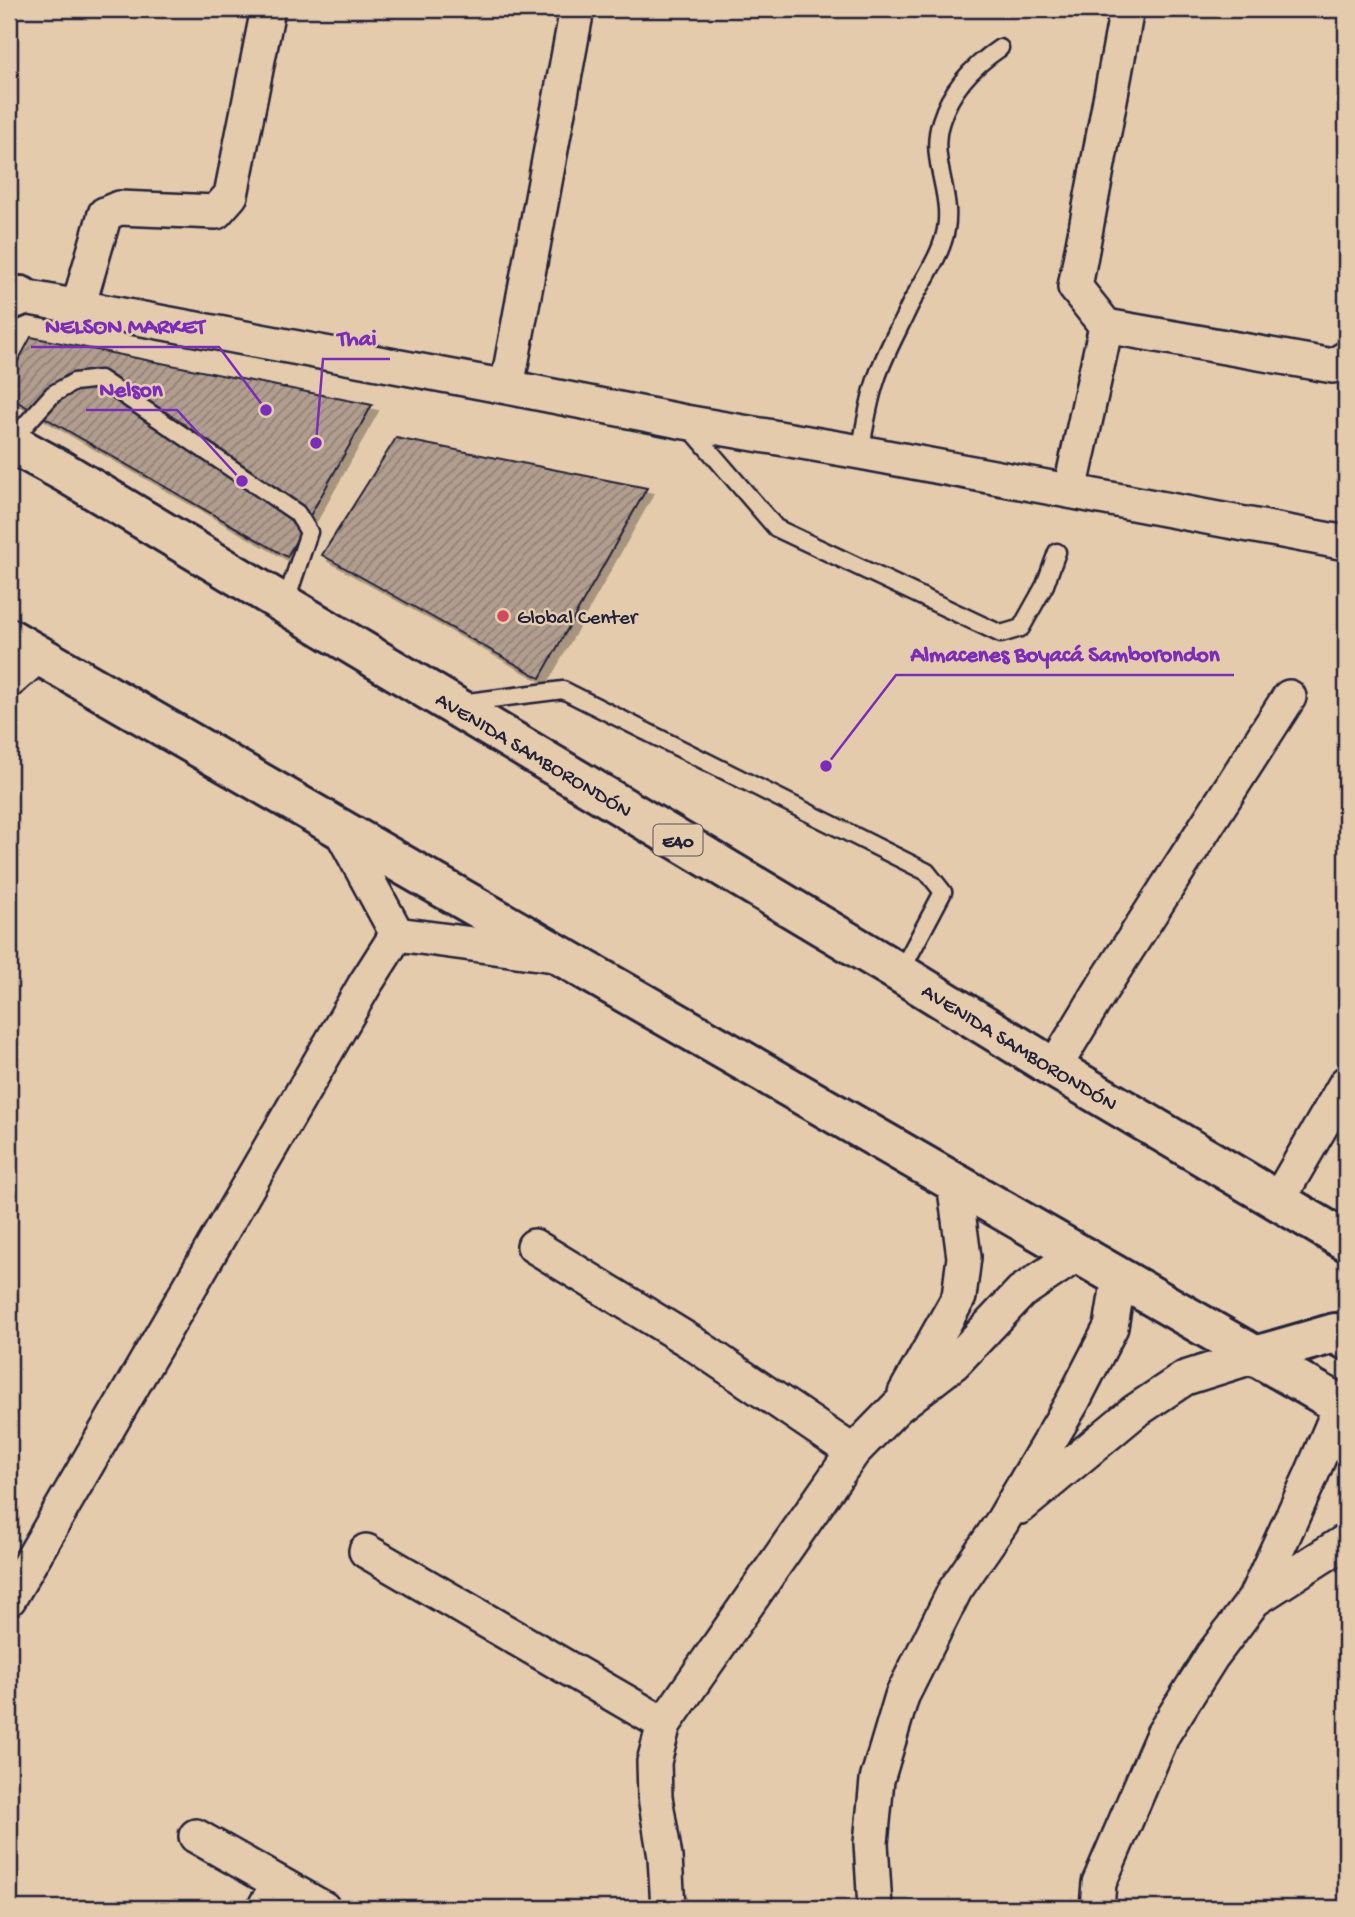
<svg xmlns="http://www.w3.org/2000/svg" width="1355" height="1917" viewBox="0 0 1355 1917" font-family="'Gochi Hand',sans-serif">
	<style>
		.building { fill: url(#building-hatch); stroke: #22223b; stroke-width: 2; filter: url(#shadow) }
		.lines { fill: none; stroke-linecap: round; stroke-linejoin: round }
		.lane-casing { stroke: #22223b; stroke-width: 21 }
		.street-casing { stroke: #22223b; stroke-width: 38 }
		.highway-casing { stroke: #22223b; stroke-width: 44 }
		.lane { stroke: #e4cbac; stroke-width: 16 }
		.street { stroke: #e4cbac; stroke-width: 33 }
		.highway { stroke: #e4cbac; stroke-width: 38 }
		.poi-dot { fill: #d1495b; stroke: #e4cbac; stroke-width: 2.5 }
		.labels { text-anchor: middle; stroke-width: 5; stroke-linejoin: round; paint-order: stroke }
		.shield { fill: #e4cbac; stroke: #5c555d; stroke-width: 2 }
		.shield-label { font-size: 19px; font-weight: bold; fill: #22223b }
		.poi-label { font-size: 21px; fill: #22223b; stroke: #e4cbac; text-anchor: start }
		.street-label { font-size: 21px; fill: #22223b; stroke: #e4cbac }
		.leader { fill: none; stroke: #7b2cbf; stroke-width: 2.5 }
		.callout-dot { fill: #7b2cbf; stroke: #e4cbac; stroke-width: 2.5 }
		.callout-label { font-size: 23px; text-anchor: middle; font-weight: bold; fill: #7b2cbf; stroke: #e4cbac; stroke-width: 5; stroke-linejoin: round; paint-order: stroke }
	</style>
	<defs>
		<pattern id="building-hatch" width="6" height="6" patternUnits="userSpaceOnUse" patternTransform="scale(1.75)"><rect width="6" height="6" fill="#b19e8e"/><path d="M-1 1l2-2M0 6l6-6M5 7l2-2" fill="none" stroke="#908075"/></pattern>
		<filter id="shadow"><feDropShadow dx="6" dy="6" stdDeviation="0" flood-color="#0004"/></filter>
	</defs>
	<rect width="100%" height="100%" fill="#e4cbac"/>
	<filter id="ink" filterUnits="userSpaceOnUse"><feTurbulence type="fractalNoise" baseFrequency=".0143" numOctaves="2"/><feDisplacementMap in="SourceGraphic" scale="14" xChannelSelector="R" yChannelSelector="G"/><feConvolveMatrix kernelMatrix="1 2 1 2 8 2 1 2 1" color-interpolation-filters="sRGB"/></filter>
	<g filter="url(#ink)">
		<path class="building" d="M31,337L372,405L287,557L9,397V378Z
			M396,438L647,488L540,678L322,555Z"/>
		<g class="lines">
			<g class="lane-casing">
				<path id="lane" d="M689,427L776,528L1001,634L1021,628L1045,585L1057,552
					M10,442L53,394L74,382L100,379L297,513L309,532L285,604
					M860,452C865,428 868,403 876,380C884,355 898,331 909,307C920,285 936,264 943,241C958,197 927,163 941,121C951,89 973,66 1000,48
					M460,703L563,690L927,872L943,892L900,973"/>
			</g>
			<g class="street-casing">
				<path id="street" d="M9,294L507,387L685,422L860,452L1346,543
					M78,307L105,214L119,208L216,212L231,195L268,9
					M1106,326L1075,287L1127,9
					M507,387L577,9
					M1070,491L1106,326L1333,366L1346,358
					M9,681L39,655
					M339,827L397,934
					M397,934L554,955
					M1054,1068L1103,987L1289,697
					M1278,1200L1346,1083
					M534,1246L691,1342L853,1452L897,1407L954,1363L1021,1292L1079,1253
					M905,1393L959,1297L964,1257L954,1182
					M1020,1507L1134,1412L1185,1378L1255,1356
					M366,1551L664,1724L853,1452
					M9,1599L364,986L397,934
					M1254,1600L1346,1541
					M664,1724L654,1762L655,1797L665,1857L668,1908
					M196,1836L323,1908
					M264,1908L279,1883
					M875,1908L871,1843L877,1780L902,1696L955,1590L1002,1522L1073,1401L1111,1327L1119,1277
					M1097,1908L1099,1883L1163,1734L1212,1656L1254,1600L1311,1476L1341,1405"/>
			</g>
			<g class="highway-casing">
				<g id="highway">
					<path d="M9,301L21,296"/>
					<path id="s1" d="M9,442L64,472L900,973L1054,1068L1346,1241"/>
					<path d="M9,638L1346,1408"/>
					<path d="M1255,1356L1335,1333L1346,1340"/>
				</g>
			</g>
			<use href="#lane" class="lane"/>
			<use href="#street" class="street"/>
			<use href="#highway" class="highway"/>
		</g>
	</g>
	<circle class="poi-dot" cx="503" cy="616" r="7"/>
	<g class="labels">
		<rect class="shield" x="653.5" y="824.5" width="49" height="31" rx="5"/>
		<g class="shield-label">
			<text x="678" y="847">E40</text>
		</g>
		<g class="poi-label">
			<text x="517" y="623">Global Center</text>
		</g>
		<g class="street-label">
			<text dy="7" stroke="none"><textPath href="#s1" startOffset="611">AVENIDA SAMBORONDÓN</textPath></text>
			<text dy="7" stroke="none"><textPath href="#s1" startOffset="1178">AVENIDA SAMBORONDÓN</textPath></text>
		</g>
	</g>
	<path class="leader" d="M266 410L219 347H31M316 443L323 359H390M242 481L177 410H86M826 766L896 675H1234"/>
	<g class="callout-dot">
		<circle cx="266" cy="410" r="7"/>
		<circle cx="316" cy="443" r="7"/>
		<circle cx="242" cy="481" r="7"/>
		<circle cx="826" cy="766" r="7"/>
	</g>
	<g class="callout-label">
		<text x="125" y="333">NELSON MARKET</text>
		<text x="357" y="345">Thai</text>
		<text x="131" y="396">Nelson</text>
		<text x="1065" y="661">Almacenes Boyacá Samborondon</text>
	</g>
	<rect width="1355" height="1917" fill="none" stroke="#e4cbac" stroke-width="35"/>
	<rect x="18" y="18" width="1320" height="1882" fill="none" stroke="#22223b" stroke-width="2.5" filter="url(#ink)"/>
</svg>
